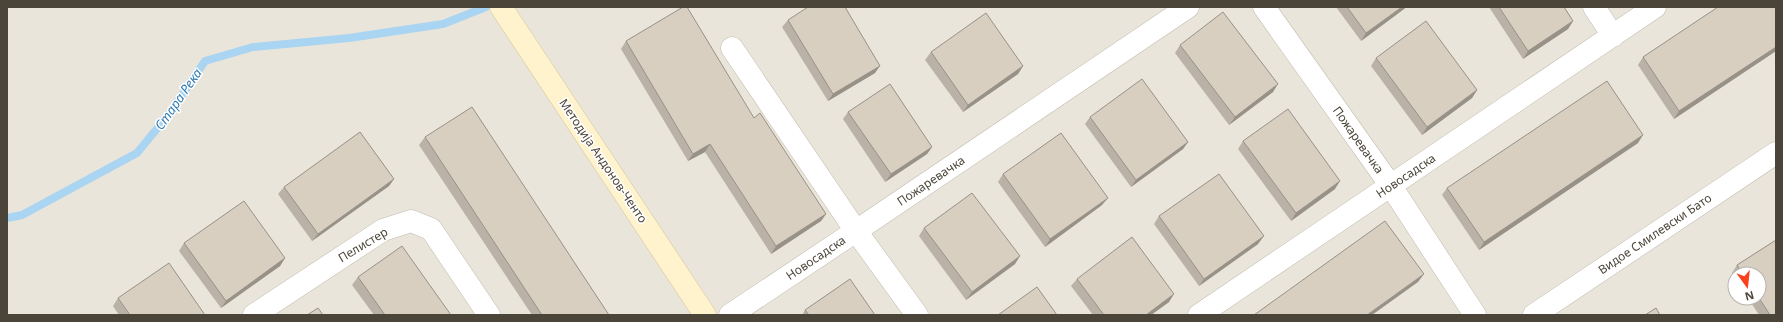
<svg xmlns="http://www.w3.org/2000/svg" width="1783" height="322" viewBox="0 0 1783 322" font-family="'Noto Sans',sans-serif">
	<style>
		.residential { fill: #eae5da; fill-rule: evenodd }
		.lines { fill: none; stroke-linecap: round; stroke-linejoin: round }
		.stream { stroke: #a9d4f2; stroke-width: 8 }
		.street-casing { stroke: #c2bbae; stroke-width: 23 }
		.secondary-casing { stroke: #d6c79b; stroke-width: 23 }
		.street { stroke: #fff; stroke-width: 22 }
		.secondary { stroke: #fff3cd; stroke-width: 22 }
		.wall { fill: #bab2a6 }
		.shaded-wall { fill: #979187 }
		.building { fill: #d8cfc1; stroke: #979187 }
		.labels { text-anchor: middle; stroke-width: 3; stroke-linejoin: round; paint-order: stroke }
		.street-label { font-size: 12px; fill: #4b4439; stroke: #fff }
		.water-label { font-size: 13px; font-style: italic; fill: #2e7ab2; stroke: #fff }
	</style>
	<rect width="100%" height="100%" fill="#f6f3ec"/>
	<path class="residential" d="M7,7H1776V315H7ZM1735,274H1759V298H1735Z"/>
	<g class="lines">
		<path class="stream" d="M7,218L22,215L137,153L169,114L205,61L253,47L349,38L443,24L486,7"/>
		<g class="street-casing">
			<path id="street" d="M1264,7L1391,186L1475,315
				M1594,7L1613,36
				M732,48L856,231L1188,7
				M254,315L383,230L411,221L431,229L489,315
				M730,315L856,231L917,315
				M1199,315L1655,7
				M1534,315L1776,153"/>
		</g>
		<g class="secondary-casing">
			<path id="secondary" d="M501,7L705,315"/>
		</g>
		<use href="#street" class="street"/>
		<use href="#secondary" class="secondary"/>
	</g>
	<path class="wall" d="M1336,7H1406L1404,9L1361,41Z
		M1489,7H1564L1573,21L1568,29L1523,59Z
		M1776,7V51L1674,119L1638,65L1643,57Z
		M788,20L875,73L828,101L782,27Z
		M626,41L754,118L826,214L821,221L771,254L705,152L688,161L621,49Z
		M1180,45L1273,92L1229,125L1175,53Z
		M931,52L1023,66L1018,74L963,112L925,60Z
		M1376,58L1477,90L1472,98L1422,135L1371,66Z
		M848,112L932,147L927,154L885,182L843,119Z
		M1090,117L1188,142L1183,149L1131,187L1085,124Z
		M425,137L609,315H532L419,145Z
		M1243,141L1335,189L1291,221L1238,149Z
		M1638,143L1479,250L1442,195L1447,188Z
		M1003,174L1102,205L1045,247L998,182Z
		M394,179L389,186L312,241L278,194L284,187Z
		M1159,216L1258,244L1199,286L1154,224Z
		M924,228L1015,264L966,300L919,236Z
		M1776,240V315H1759L1748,298H1759V274H1735V278L1732,273L1737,265Z
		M184,243L285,258L280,266L221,308L179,251Z
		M358,277L451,315H374L352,285Z
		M1077,279L1169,302L1151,315H1093L1071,286Z
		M118,298L205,315H119L113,306Z
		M805,310L875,315H802Z"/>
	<path class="shaded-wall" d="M1402,7H1406L1404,9L1361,41L1366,33Z
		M1573,21L1568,29L1523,59L1528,51Z
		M1776,47V51L1674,119L1679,111Z
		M880,66L875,73L828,101L833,94Z
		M1023,66L1018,74L963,112L968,105Z
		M1278,84L1273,92L1229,125L1235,117Z
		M1477,90L1472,98L1422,135L1427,127Z
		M1643,135L1638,143L1479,250L1484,242Z
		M1188,142L1183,149L1131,187L1136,180Z
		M710,144L705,152L688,161L693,154Z
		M932,147L927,154L885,182L891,174Z
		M394,179L389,186L312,241L318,234Z
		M1340,181L1335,189L1291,221L1296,213Z
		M1108,198L1102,205L1045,247L1050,239Z
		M826,214L821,221L771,254L776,246Z
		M1264,236L1258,244L1199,286L1204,279Z
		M1020,256L1015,264L966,300L972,292Z
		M285,258L280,266L221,308L226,301Z
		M1424,274L1418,282L1372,315H1367Z
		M1174,294L1169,302L1151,315H1146Z"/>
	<path class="building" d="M683,7H687L754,118L760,113L826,214L776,246L710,144L693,154L626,41Z
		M808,7H845L880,66L833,94L788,20Z
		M1347,7H1402L1366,33Z
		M1499,7H1564L1573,21L1528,51Z
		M1718,7H1776V47L1679,111L1643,57Z
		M1223,12L1278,84L1235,117L1180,45Z
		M986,13L1023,66L968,105L931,52Z
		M1426,21L1477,90L1427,127L1376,58Z
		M1142,79L1188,142L1136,180L1090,117Z
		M1607,81L1643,135L1484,242L1447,188Z
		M890,84L932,147L891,174L848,112Z
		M472,107L609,315H542L425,137Z
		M1288,109L1340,181L1296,213L1243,141Z
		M360,132L394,179L318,234L284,187Z
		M1061,133L1108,198L1050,239L1003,174Z
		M1219,174L1264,236L1204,279L1159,216Z
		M972,193L1020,256L972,292L924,228Z
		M244,201L285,258L226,301L184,243Z
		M1385,221L1424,274L1367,315H1254Z
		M1132,237L1174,294L1146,315H1104L1077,279Z
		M1776,240V315H1770L1759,298V274H1743L1737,265Z
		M402,246L451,315H385L358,277Z
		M169,263L205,315H130L118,298Z
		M850,279L875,315H809L805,310Z
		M1037,287L1057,315H998Z
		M318,308L323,315H307Z
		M1656,308L1660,315H1645Z"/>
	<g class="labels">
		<g class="street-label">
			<text transform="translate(1358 140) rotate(55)" y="4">Пожаревачка</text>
			<text transform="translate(603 161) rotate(56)" y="4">Методија Андонов-Ченто</text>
			<text transform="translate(1406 176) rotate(-34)" y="4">Новосадска</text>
			<text transform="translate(931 181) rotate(-34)" y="4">Пожаревачка</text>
			<text transform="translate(1655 234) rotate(-34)" y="4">Видое Смилевски Бато</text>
			<text transform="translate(363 245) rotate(-31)" y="4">Пелистер</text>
			<text transform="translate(816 258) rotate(-34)" y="4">Новосадска</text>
		</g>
		<g class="water-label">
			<text transform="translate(178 99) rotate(-55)" y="5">Стара Река</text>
		</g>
	</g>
	<rect width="1783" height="322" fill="none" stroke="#4b4439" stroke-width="16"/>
	<g transform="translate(1747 286) rotate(165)"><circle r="19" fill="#ffffff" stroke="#b7b4b0"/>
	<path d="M0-3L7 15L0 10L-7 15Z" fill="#fc3f1d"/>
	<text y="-6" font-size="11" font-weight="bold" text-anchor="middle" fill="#4b4439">N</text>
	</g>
</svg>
